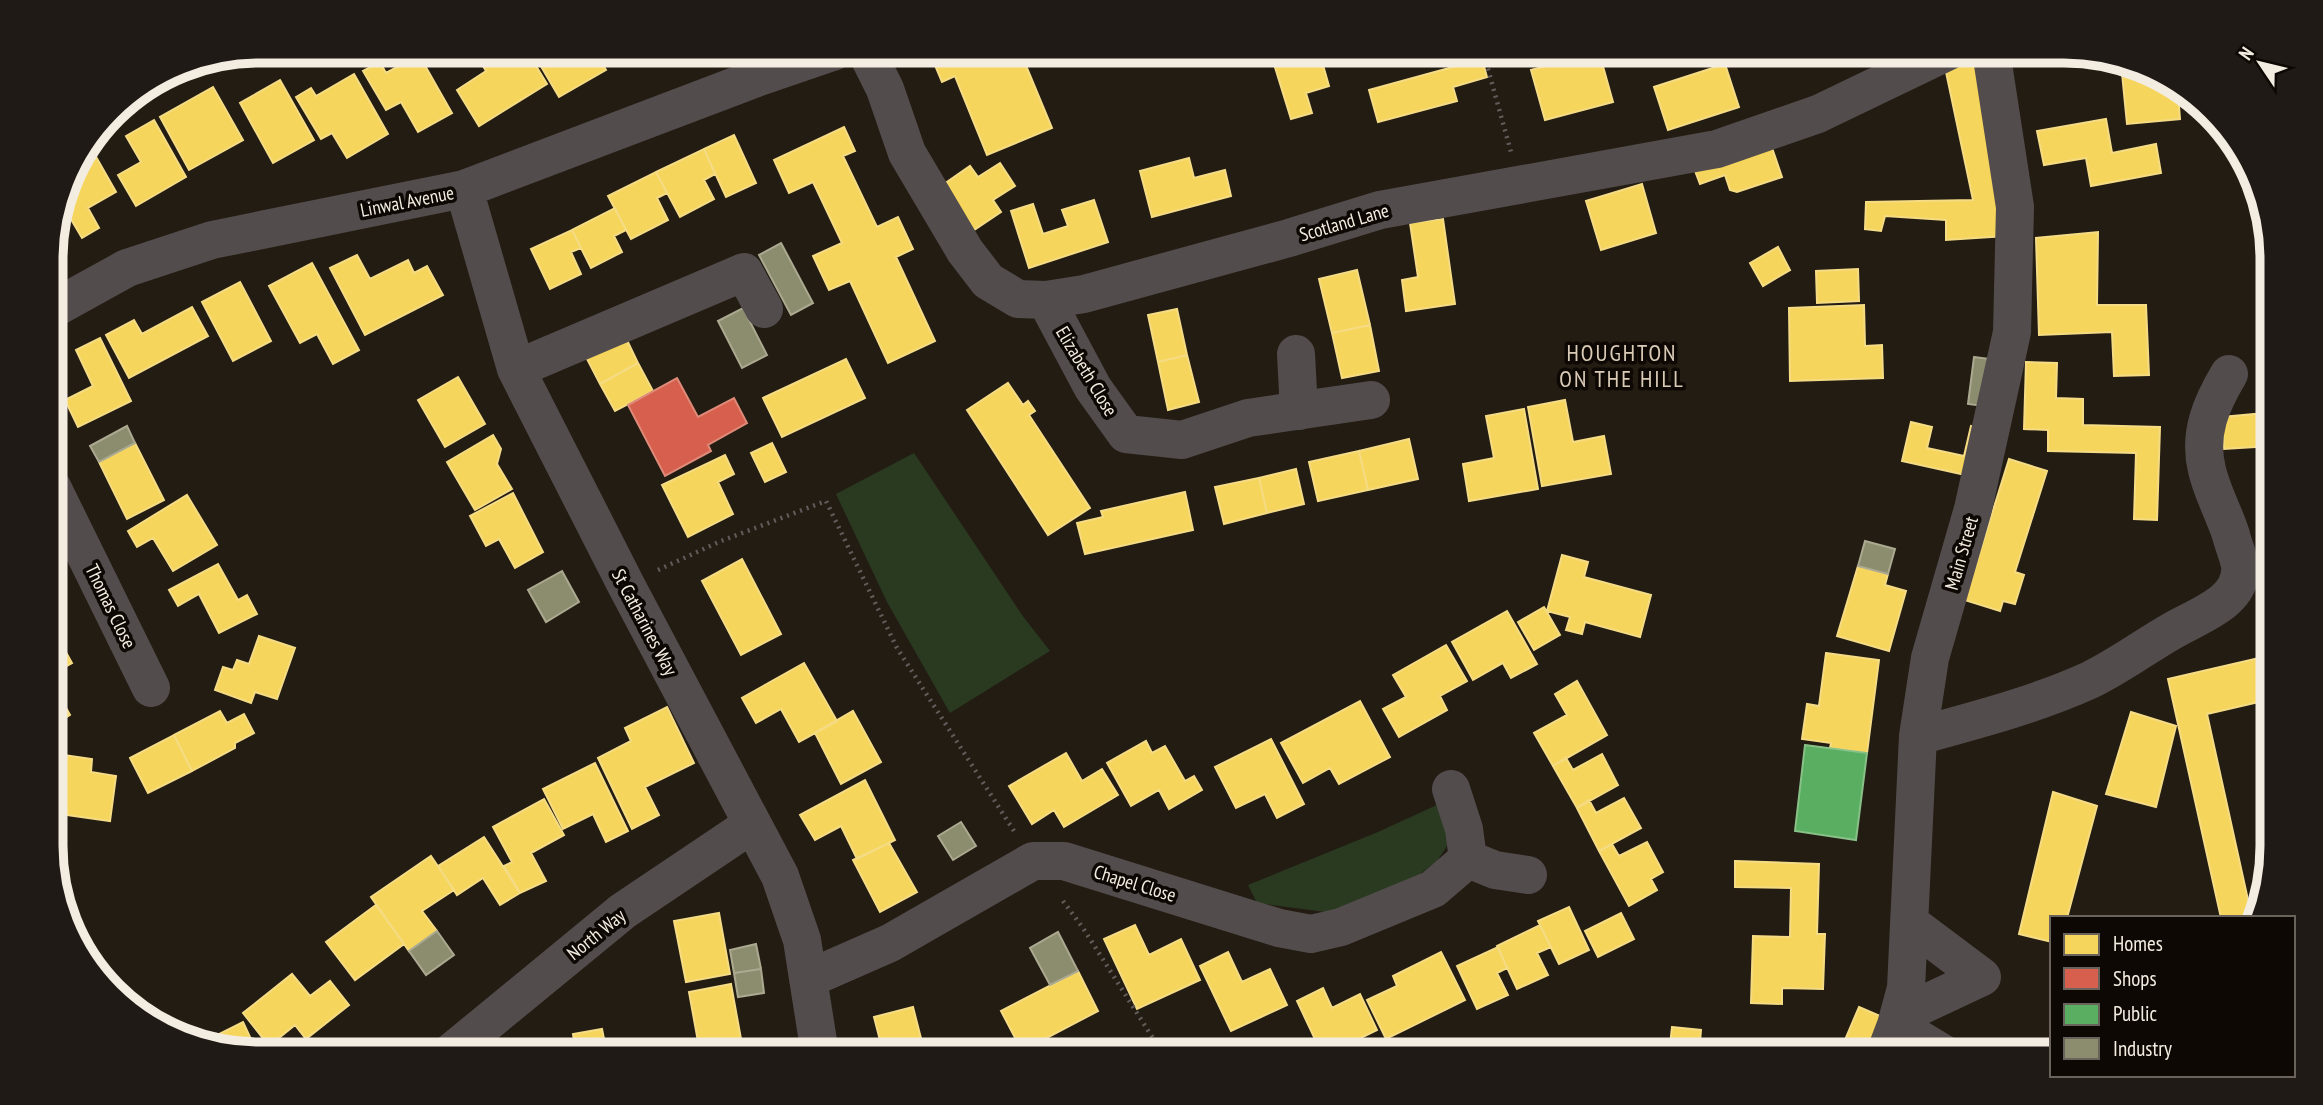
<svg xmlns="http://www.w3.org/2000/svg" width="2323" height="1105" viewBox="0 0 2323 1105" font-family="'PT Sans Narrow',sans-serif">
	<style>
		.green { fill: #2a3a21 }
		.homes { fill: #f6d55c; stroke: #f5dc84; stroke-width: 2 }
		.shops { fill: #d6604d; stroke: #df8a79; stroke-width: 2 }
		.public { fill: #5aae61; stroke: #88c187; stroke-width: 2 }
		.industry { fill: #8c8c6e; stroke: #aba990; stroke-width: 2 }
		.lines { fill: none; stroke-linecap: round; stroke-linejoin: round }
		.path { stroke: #615c5a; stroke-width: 4.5; stroke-dasharray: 2 5; stroke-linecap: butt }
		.minor { stroke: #534c4c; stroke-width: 38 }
		.labels { text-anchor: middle; stroke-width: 7; stroke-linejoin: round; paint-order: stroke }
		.street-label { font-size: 19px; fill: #f3ece1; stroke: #0d0803 }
		.quarter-label { font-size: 23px; letter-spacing: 2px; fill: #dacbb6; stroke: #0d0803 }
		.rim { fill: none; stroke: #f3ece1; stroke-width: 9 }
	</style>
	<rect width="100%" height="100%" fill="#231c13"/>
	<path class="green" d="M914,453L1022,615L1050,651L950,713L887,602L836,494Z
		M1439,804L1447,821V846L1437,861L1420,874L1333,913L1257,903L1248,885L1378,832Z"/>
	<path class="homes" d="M474,51H527L547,84L479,126L457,90L486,71Z
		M532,51H595L606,70L559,97Z
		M929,51H1035L1022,56L1052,128L987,155L955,76L942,82Z
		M1270,51H1319L1329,86L1306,93L1312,113L1291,119Z
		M1485,51H1524L1489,62Z
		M1874,51H1921L1882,68Z
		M1599,52L1613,102L1545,120L1531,70Z
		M419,55L452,113L418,132L401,102L386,110L363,71L380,62L386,73Z
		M1975,58L2006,236L1946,240V220L1885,216L1881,231L1865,229L1866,202L1973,200L1946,72Z
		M1482,59L1487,77L1453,87L1457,101L1378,122L1369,90Z
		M2121,63L2144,67L2178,93L2180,119L2127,124Z
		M1725,64L1739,107L1668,130L1654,87Z
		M354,74L388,134L347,158L332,133L321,139L296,97L311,88L316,96Z
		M280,80L314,140L273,163L240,103Z
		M213,87L243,140L189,170L160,117Z
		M2106,119L2112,153L2156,144L2161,173L2091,186L2086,158L2044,165L2037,131Z
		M154,120L186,177L136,206L118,175L141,162L126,136Z
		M844,127L855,151L843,156L877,227L898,217L913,249L896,257L935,341L888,363L850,281L829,290L813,256L842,243L813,182L789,193L774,160Z
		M734,135L756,183L726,197L704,149Z
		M1770,142L1782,177L1737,192L1730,190L1725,175L1700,184L1694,168Z
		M704,149L715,174L704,180L714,199L680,217L656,172Z
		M95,155L116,192L88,208L99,228L82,238L62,204L72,168Z
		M1189,158L1194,178L1225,170L1231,196L1152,217L1140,171Z
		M1000,163L1015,186L993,200L1001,212L974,230L944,184L970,166L978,177Z
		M656,172L667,193L657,198L668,220L631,239L608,196Z
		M1642,184L1656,233L1601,250L1586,201Z
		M1094,200L1108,242L1029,268L1011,211L1033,204L1043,234L1068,226L1062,210Z
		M615,208L626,230L614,236L622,252L591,268L572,230Z
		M1443,219L1455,304L1406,311L1402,280L1418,277L1410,223Z
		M56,226L66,244L51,252V245Z
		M572,230L581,248L571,252L581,274L550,289L531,249Z
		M2098,232L2097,305H2146L2149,375L2114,376L2112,332L2039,335L2036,238Z
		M1778,247L1790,270L1763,286L1750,263Z
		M357,255L370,279L408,260L414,273L427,266L443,295L365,335L330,268Z
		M312,263L359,350L333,364L317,334L300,343L269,286Z
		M1858,269L1859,301L1817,303L1816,271Z
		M1357,270L1370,325L1332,333L1319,279Z
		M240,282L271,341L233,361L202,302Z
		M1864,305L1865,346L1882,345L1883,378L1790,381L1789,308Z
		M192,307L208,336L129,378L106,335L134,320L142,334Z
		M1177,309L1187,355L1158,362L1148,315Z
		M2271,323V446L2224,449L2222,417L2265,413L2259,324Z
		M1370,325L1379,371L1342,378L1332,333Z
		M625,336L638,363L600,384L586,357Z
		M100,338L131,401L78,427L65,400L93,386L76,350Z
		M1187,355L1199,402L1168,410L1158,362Z
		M846,359L865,398L782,437L763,398Z
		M2026,362L2057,363L2056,398L2083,399V425L2160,427L2157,520L2134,519L2136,453L2048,451V430L2024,429Z
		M638,363L653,391L615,411L600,384Z
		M458,377L485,424L445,447L418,400Z
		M1008,383L1023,405L1028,401L1035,411L1029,415L1090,508L1048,535L967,410Z
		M1565,400L1573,442L1604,436L1611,474L1542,486L1528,407Z
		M1524,409L1538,489L1469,501L1463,464L1494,458L1486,416Z
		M1911,422L1932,427L1927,448L1964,456L1971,426L1989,430L1979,478L1902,461Z
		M493,435L501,449L497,464L512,489L475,510L447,462Z
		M1409,439L1418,479L1368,490L1359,451Z
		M135,443L164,500L127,519L99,462Z
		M772,443L786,472L765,482L751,453Z
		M1359,451L1368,490L1318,501L1309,462Z
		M725,455L734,474L718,482L733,514L688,537L662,485Z
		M2009,459L2047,471L2015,572L2024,575L2015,604L2003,601L2000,611L1965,600Z
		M1296,469L1304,504L1267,513L1259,478Z
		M1259,478L1267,513L1224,524L1215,487Z
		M1185,492L1193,530L1085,554L1077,523L1103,517L1101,511Z
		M513,493L543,552L515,568L499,539L486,546L470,516Z
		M187,495L217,545L173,571L153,538L137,547L128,531Z
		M1562,555L1588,562L1584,577L1651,595L1640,637L1585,622L1582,634L1566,630L1570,617L1547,611Z
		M742,559L781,634L741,655L702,581Z
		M218,564L238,600L247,595L257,614L219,633L199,594L178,606L169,590Z
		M1858,566L1888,574L1885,585L1906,591L1889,651L1837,636Z
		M1544,607L1560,635L1534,650L1518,622Z
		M1507,611L1537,664L1511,678L1503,663L1473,680L1452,642Z
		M259,636L295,648L277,699L255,692L251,703L215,690L223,667L233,670L237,660L249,664Z
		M62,645L72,663L57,671L62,680L53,684L70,715L52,726V650Z
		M1446,645L1467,681L1440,696L1447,710L1399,737L1383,709L1406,697L1393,675Z
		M1826,653L1879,660L1867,753L1830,748L1831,743L1802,739L1807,704L1819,706Z
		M2272,655V699L2207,714L2252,918H2221L2168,679Z
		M804,663L837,721L799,742L781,709L756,723L742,698Z
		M1577,681L1607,735L1553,766L1534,733L1567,715L1555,694Z
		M1360,701L1390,757L1339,784L1330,768L1303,783L1281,743Z
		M667,707L694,763L645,787L659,815L632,829L598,758L631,741L625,728Z
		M220,711L227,723L244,714L254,733L235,743V748L192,771L174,735Z
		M853,711L881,762L841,784L815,733Z
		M2131,712L2176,726L2156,807L2106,794Z
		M174,735L192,771L148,793L130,758Z
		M1271,739L1304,804L1277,818L1265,794L1236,808L1215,767Z
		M1146,741L1152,753L1165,746L1185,781L1194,776L1202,790L1169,809L1159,790L1131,806L1107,763Z
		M1066,753L1082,781L1102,769L1118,795L1064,827L1054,810L1032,824L1009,786Z
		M57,754L92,759L91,772L116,776L110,821L52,813V792Z
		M1602,754L1618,785L1577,808L1553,766L1566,758L1573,770Z
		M595,763L628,831L606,842L593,814L563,829L543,789Z
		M865,780L895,840L857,859L841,826L815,840L800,815Z
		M2053,792L2097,806L2067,918H2052V942L2019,934Z
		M1624,798L1641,828L1599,851L1577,808L1589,800L1596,813Z
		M544,799L564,835L531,853L546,881L520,893L504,866L512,862L493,827Z
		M484,837L520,893L500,905L483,878L457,895L438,866Z
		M1647,842L1663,872L1651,879L1657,890L1629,906L1599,851L1612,844L1619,856Z
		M889,843L917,892L880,912L853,860Z
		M431,856L454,890L422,911L437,931L409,951L371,897Z
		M1735,861L1819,864L1817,934H1825L1823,989L1782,988V1004L1751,1003L1753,936L1790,937L1791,888L1735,887Z
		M376,905L404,944L355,980L326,942Z
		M1569,907L1589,950L1559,964L1538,921Z
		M719,913L730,974L686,982L674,921Z
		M1621,913L1634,939L1598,957L1585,931Z
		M1135,925L1149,955L1181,939L1200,980L1137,1009L1104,939Z
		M1540,925L1551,947L1537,953L1548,975L1517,989L1497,946Z
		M1498,947L1507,968L1497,973L1508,995L1477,1009L1457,966Z
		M1228,952L1242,982L1270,969L1287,1005L1231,1031L1200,966Z
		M1441,952L1465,1000L1386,1039L1367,1000L1397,986L1393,976Z
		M1078,971L1098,1011L1022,1051L1001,1011Z
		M292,974L310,996L330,981L349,1005L306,1039L295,1025L269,1046L243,1013Z
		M731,984L741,1039L699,1047L689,992Z
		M1323,988L1332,1008L1360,994L1377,1030L1328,1054H1322L1297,1001Z
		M913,1007L925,1054H876L883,1052L874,1017Z
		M1859,1007L1887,1019L1872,1054H1839Z
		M243,1022L258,1054L201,1043Z
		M1672,1027L1701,1030L1699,1054H1669Z
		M602,1029L607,1054H576L573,1034Z
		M735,1040L738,1054H694L692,1049Z"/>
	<path class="shops" d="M677,378L698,417L734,398L747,423L708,445L711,451L665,476L628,405Z"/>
	<path class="public" d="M1805,745L1867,753L1856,840L1795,831Z"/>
	<path class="industry" d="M781,243L813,303L791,315L759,255Z
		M743,308L767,355L742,368L718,321Z
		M1974,357L1998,360L1991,407L1968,404Z
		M127,426L135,443L99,462L90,446Z
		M1865,541L1895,549L1888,574L1858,566Z
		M562,571L579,602L546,622L528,590Z
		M961,822L976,846L953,860L938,836Z
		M437,931L454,955L426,975L409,951Z
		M1058,932L1078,971L1050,985L1030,948Z
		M756,944L761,969L734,973L730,950Z
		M761,969L764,993L738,997L734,973Z"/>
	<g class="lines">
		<path class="path" d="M672,51L701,60
			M1468,51L1486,62L1511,152
			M658,570L721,541L826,501L897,648L1014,831
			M1063,901L1083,928L1163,1054"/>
		<path class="minor" d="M866,51L885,89L907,153L965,251L988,281L1018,299L1046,300L1084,294L1289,238L1380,210L1717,149L1818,114L1949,51
			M464,189L516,369L626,585L780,876L802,940L820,1054
			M1046,300L1093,388L1126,434L1182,440L1248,418L1371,400
			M51,310L127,268L212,240L464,189L759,77L835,51
			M1296,354L1299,411
			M516,369L744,272L764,309
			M52,487L151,688
			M1918,736C1976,720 2035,705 2090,680C2119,666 2144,647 2172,631C2197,616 2244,602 2240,565C2238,555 2233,544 2231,535C2224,513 2212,492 2207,470C2198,434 2211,404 2229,374
			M1468,859L1495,870L1528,875
			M808,979L890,943L1033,861H1064L1279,928L1311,934L1341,927L1433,889L1468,859L1464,829L1451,789
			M1899,1016L1982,977L1910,923
			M1896,1025L1944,1054
			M449,1054L623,911L751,825
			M1885,1054L1896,1025L1906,988L1918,736L1930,658L1973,509L2012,332L2015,207L1991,51"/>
	</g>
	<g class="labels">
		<g class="street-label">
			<text transform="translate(407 201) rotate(-11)" y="7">Linwal Avenue</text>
			<text transform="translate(1344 222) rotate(-16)" y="7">Scotland Lane</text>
			<text transform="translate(1087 371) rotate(59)" y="7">Elizabeth Close</text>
			<text transform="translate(1961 553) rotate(-74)" y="7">Main Street</text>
			<text transform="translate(111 606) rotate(64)" y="7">Thomas Close</text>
			<text transform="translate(645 622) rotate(62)" y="7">St Catharines Way</text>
			<text transform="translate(1135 883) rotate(17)" y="7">Chapel Close</text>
			<text transform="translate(596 934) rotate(-39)" y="7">North Way</text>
		</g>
		<g class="quarter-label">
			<text x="1622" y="361">HOUGHTON<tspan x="1622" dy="26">ON THE HILL</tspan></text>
		</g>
	</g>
	<path d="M0 0H2323V1105H0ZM259 63H2064A196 196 0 0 1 2260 259V846A196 196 0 0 1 2064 1042H259A196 196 0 0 1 63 846V259A196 196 0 0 1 259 63Z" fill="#1f1a15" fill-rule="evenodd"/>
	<path class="rim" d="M259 63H2064A196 196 0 0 1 2260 259V846A196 196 0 0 1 2064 1042H259A196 196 0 0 1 63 846V259A196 196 0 0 1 259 63Z"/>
	<rect x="2050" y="916" width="245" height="161" fill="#0d0803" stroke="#69635c" stroke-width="2"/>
	<rect x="2064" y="934" width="35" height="21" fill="#f6d55c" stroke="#69635c" stroke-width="2"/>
	<text x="2113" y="951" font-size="21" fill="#f3ece1">Homes</text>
	<rect x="2064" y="968" width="35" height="21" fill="#d6604d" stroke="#69635c" stroke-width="2"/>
	<text x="2113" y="986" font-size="21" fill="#f3ece1">Shops</text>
	<rect x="2064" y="1004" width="35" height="21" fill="#5aae61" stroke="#69635c" stroke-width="2"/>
	<text x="2113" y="1021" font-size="21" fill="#f3ece1">Public</text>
	<rect x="2064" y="1038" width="35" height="21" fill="#8c8c6e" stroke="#69635c" stroke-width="2"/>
	<text x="2113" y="1056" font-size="21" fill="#f3ece1">Industry</text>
	<g transform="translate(2260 63) rotate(305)" stroke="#0d0803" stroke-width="5" paint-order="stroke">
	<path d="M0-5L12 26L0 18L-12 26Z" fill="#f3ece1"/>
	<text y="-10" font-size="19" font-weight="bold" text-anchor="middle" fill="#f3ece1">N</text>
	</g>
</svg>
